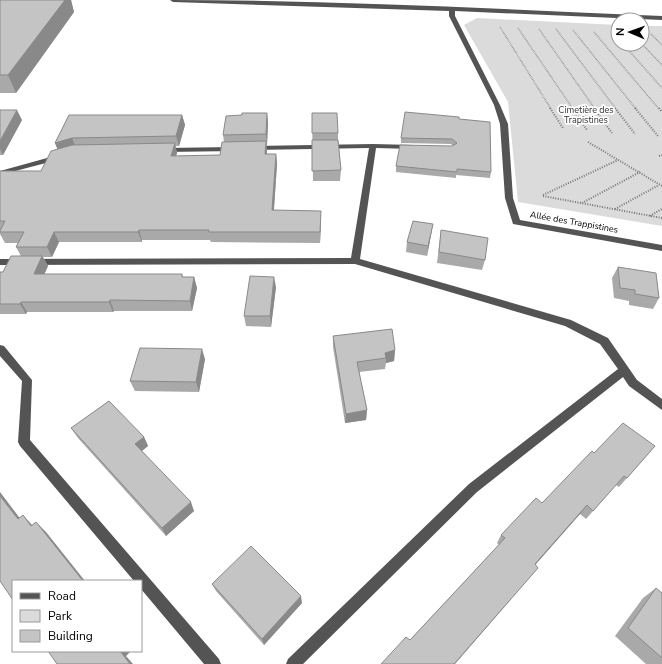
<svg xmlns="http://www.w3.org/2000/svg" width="662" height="664" viewBox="0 0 662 664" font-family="'Nunito Sans',sans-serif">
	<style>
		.green { fill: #dbdbdb }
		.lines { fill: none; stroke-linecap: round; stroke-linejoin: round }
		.path-far1 { stroke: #767676; stroke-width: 1.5; stroke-dasharray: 0.5 1; stroke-linecap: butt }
		.path { stroke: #767676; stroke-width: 2; stroke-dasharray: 1 1.5; stroke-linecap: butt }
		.minor { fill: #545454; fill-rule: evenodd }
		.wall { fill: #a9a9a9 }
		.shaded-wall { fill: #898989 }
		.building { fill: #c4c4c4; stroke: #898989 }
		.labels { text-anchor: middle; stroke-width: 3.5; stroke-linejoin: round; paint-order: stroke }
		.far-park-label { font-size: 9px; fill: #323232; stroke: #fff }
		.far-street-label { font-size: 9px; fill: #000; stroke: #fff }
	</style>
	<rect width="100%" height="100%" fill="#fff"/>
	<path class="green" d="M477,18L618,25V44H642V26H662V226L518,202L508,102L464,25Z"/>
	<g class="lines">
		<path class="path-far1" d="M500,27L551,109
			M518,28L573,109
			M539,29L595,109
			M556,29L616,109
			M573,30L636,109
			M612,31L618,38
			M594,32L659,109
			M651,34L662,45
			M623,44L662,88
			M642,44L662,65"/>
		<path class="path" d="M550,108L563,128
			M572,108L587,130
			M594,108L612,133
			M615,108L635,134
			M635,108L658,136
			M659,108L662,112
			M588,142L662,186
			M659,156L662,155
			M543,195L618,160
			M543,196L662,218
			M582,203L640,172
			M615,209L659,185
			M650,216L662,209"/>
		<path class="minor" d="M170,0C334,0 498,9 662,16V20L455,11V16L500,105L508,124L513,198L520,220L662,245V251L513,224L505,198L500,124L494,105L449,16V11L173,2Z
			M373,144L413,145L417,147L413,149L376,148L360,259L571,320L608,338L637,380L662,399V410L629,386L623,377L477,492L303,664H286L288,659L469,484L618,369L600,344L565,326L355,264L0,265V259L351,258L369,148L254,150L250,148L254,146Z
			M234,147L238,149L237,151L164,152L160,150L164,148Z
			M58,155H61V159L0,175V171Z
			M0,345L4,346L32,380L30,440L219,659L221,664H204L141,589V581H134L20,446L18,442L22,381L0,356Z"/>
	</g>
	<path class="wall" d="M0,0H71L74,12L16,93H0Z
		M0,110L22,120L3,155H0Z
		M267,113L268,123L267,145H266L267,154H276L277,164L274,210L321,221L320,243L211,242L210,240H142V242H59L52,257H43L48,266L44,274H182L183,277H194L197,288L192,311H114L113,312H27L26,314H0V272H3L21,256L16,247L18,243H5L0,234V171H41L58,149L55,143L69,115H182L185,125L179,146H175L177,153L176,156L220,155L224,142L223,135L242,115Z
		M312,113L338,133V140L341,170L340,181H313Z
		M459,119L491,172L490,178L456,175V178L396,172V166L453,146L451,144L401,143V138Z
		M433,224L427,256L406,252L407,242Z
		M441,230L485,260L482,270L437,263Z
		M618,267L659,298L653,309L629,305V301L614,298L612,278Z
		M276,287L271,327L246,326L244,316Z
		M333,336L395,350L394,361L386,363L385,369L359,372L367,410L366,420L345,423L333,347Z
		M205,359L199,392L135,391L130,381Z
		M71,428L144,437L148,446L142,451L194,511L166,536L78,438Z
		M655,446L619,487L616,485L586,519L580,514L535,565L532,575L410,640L499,545L497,543L501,535L542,503L594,453Z
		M212,584L302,603L264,645L216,591Z
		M656,588L662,593V664H646L615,636L643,598Z"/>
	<path class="shaded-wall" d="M65,0H71L74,12L16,93L8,75Z
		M17,110L22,120L3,155L0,149V141Z
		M267,113L268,123L267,145L266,134Z
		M182,115L185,125L179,146L176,136Z
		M72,138L76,148L59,153L55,143Z
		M266,141L267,152L266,164L265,154Z
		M175,143L177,153L173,166L171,156Z
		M276,154L277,164L273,221L272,210Z
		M321,211V221L320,243V232Z
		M433,224L431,235L427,256L428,246Z
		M139,230L142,240V242L138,232Z
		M54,232L59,242L52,257L47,247Z
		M42,256L48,266L40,284L34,274Z
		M194,277L197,288L192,311L190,301Z
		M274,277L276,287L271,327L270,316Z
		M110,300L114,311L113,312L109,302Z
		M21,302L27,312L26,314L20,304Z
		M202,349L205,359L199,392L196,382Z
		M395,350L394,361L386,363V358L385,353Z
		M367,410L366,420L345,423L346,414Z
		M144,437L148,446L139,453L135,444Z
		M0,492L28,529L18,519L0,496Z
		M191,502L194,511L166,536L162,528Z
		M587,505L580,514L529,572L535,564Z
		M23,515L33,526H31Z
		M36,522L46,532L85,581H83Z
		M538,568L455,664H454Z
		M301,596L302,603L264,645L262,639Z
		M120,651H131L126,656L133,664H130Z"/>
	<path class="building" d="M0,0H65L8,75H0Z
		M0,110H17L0,141Z
		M405,112L459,117V119L490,122L491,172L457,169V172L396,166L400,145L452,146L457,143L452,139L401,138Z
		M242,113H267L266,134L223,135L226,116L242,115Z
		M312,113H337L338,133H312Z
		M69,115H182L176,136L72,138L55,143Z
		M312,140H338L341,170L312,171Z
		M266,141L265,154H276L272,210L321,211L320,232H209V230H139L138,232H54L47,247H16L24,232H0V231L5,221H0V171H41L51,151L72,145L175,143L171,156L220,155L222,142Z
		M413,221L433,224L428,246L407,242Z
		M441,230L488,238L485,260L439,252Z
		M11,256H42L34,274H182V277H194L190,301L110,300L109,302H21L20,304H0V272H3Z
		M618,267L656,273L659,298L635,294V290L620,288Z
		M250,276L274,277L270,316H244Z
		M392,329L395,350L385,353L386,358L357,362L367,410L346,414L333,336Z
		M140,348L202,349L196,382L130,381Z
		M109,401L144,437L135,444L191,502L162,528L71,428Z
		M623,423L655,446L627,478L624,476L593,511L587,505L535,564L538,568L454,664H381L406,637L410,640L467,579L505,538L501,535L536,498L542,503L592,451L594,453Z
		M0,496L18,519L23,515L31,526L36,522L83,581H13V600L0,581Z
		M251,546L301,596L262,639L212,584Z
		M656,588L662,593V658L628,628Z
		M48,651H120L130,664H57Z"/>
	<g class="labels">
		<g class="far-park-label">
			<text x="586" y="113">Cimetière des<tspan x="586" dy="10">Trapistines</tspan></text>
		</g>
		<g class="far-street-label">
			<text transform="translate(574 222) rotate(10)" y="3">Allée des Trappistines</text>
		</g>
	</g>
	<rect x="12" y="580" width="130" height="72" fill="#ffffff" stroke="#999999"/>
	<rect x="20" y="593" width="20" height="6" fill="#545454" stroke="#999999"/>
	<text x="48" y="600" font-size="12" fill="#000000">Road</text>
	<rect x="20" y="610" width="20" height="12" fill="#dbdbdb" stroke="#999999"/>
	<text x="48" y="620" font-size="12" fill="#000000">Park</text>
	<rect x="20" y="630" width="20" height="12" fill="#c4c4c4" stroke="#999999"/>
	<text x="48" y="640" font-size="12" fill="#000000">Building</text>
	<g transform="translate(630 32) rotate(272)"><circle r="19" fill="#ffffff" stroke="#999999"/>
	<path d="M0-3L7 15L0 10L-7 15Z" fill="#000000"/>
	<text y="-6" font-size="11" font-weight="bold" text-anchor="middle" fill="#000000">N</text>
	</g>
</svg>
